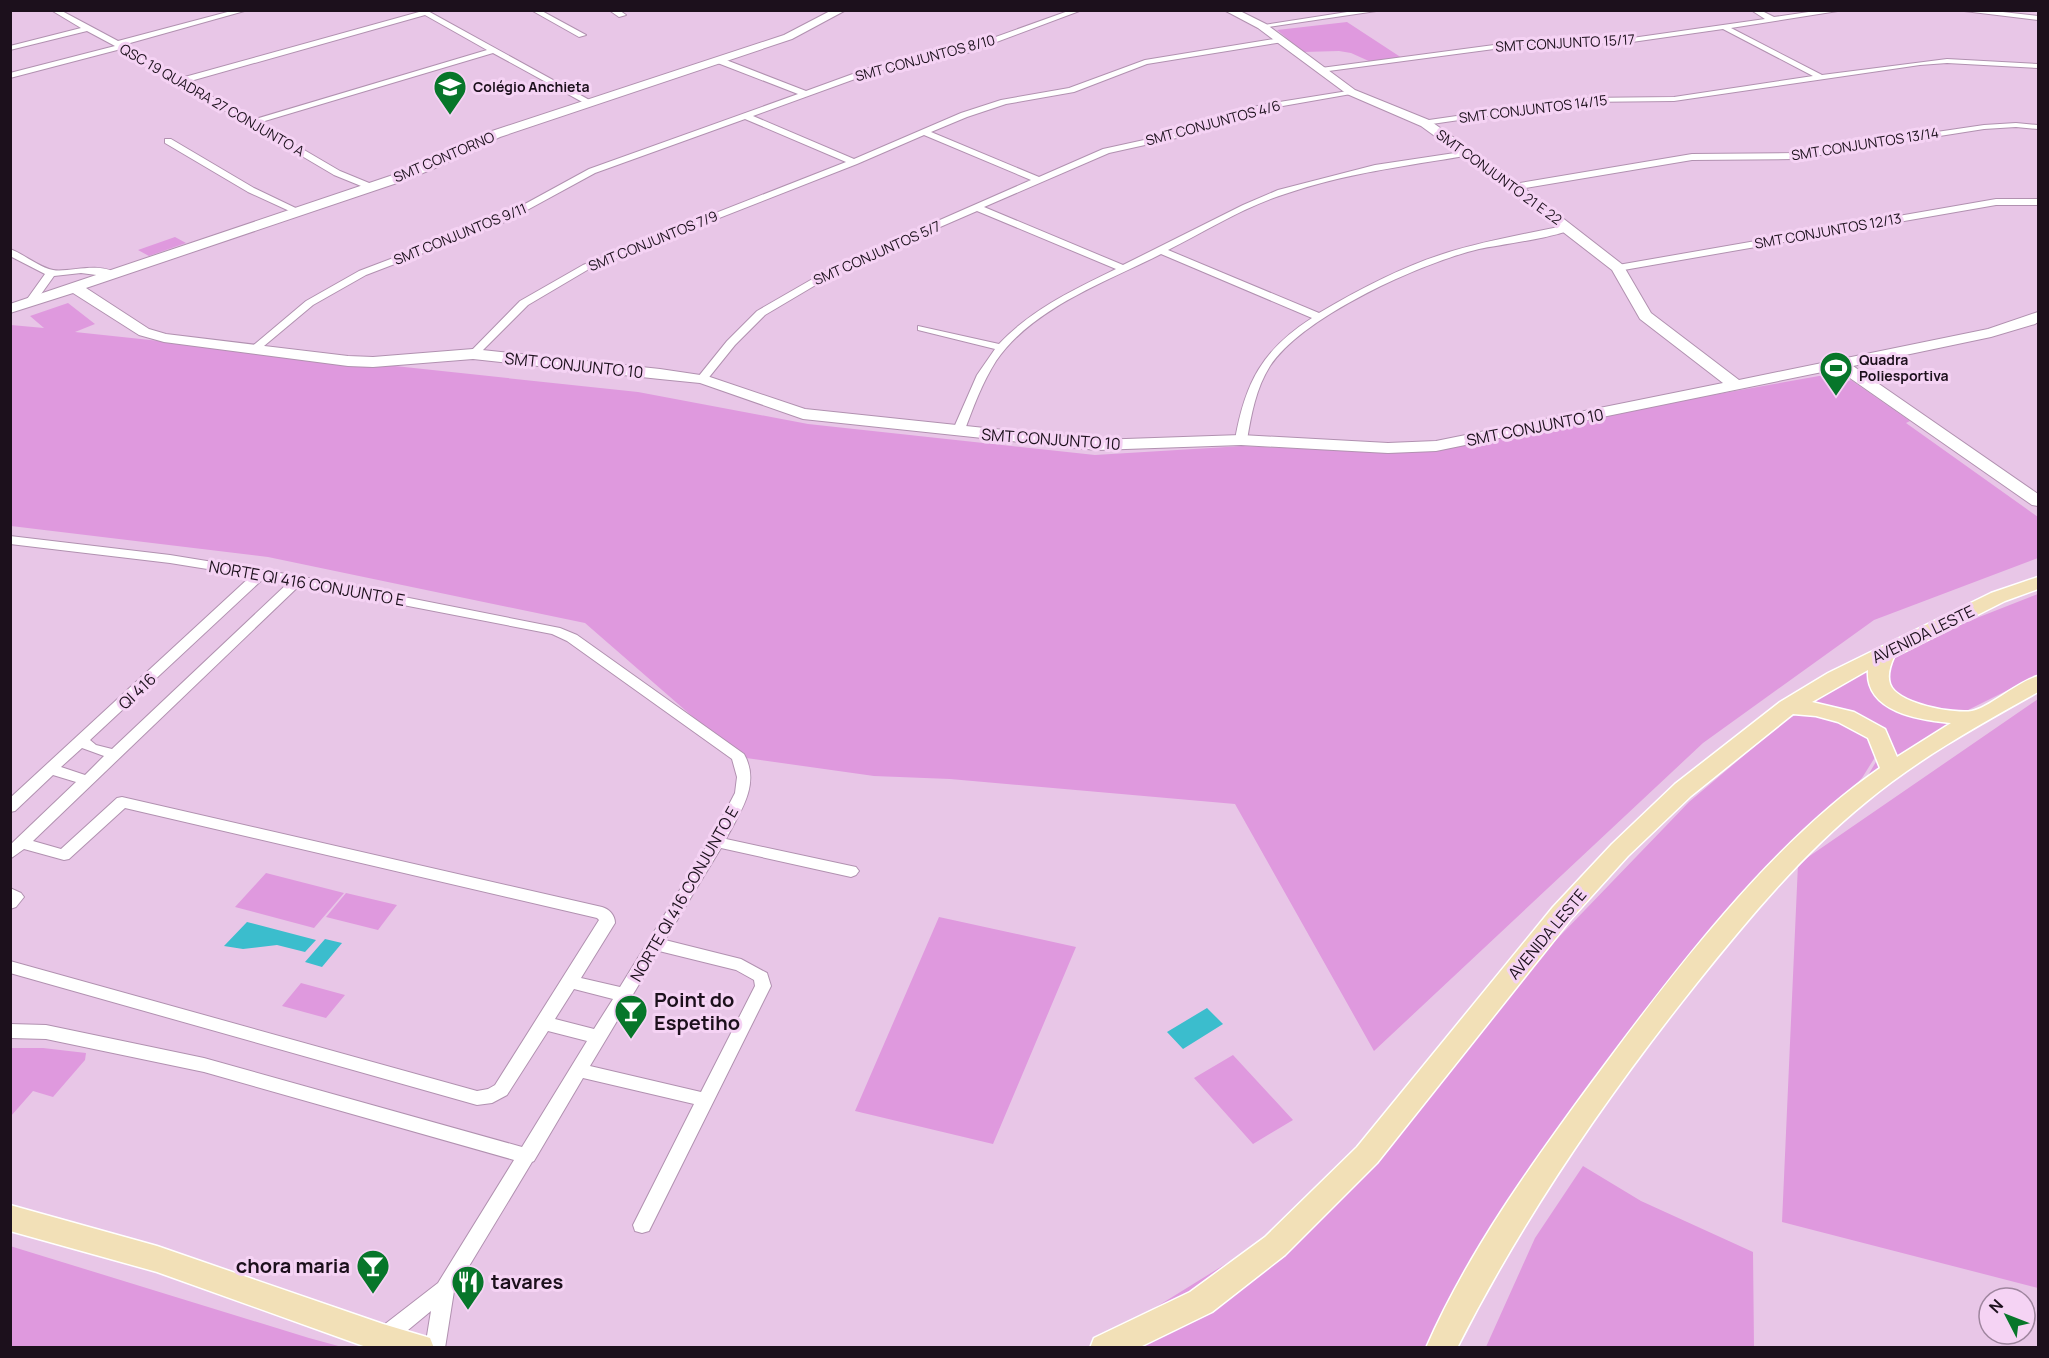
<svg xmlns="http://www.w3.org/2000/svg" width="2049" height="1358" viewBox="0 0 2049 1358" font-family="Manrope,sans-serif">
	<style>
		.green { fill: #df99de }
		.water { fill: #3bbdcd }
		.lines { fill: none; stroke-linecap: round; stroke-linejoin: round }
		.street-casing { stroke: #b191b0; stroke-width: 2 }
		.secondary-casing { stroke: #b191b0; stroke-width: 2 }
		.primary-casing { stroke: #fff; stroke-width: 3 }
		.street { fill: #fff; fill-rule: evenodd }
		.secondary { fill: #fff; fill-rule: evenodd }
		.primary { fill: #f2e0b7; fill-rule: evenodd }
		.labels { text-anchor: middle; stroke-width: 6; stroke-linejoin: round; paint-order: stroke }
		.far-street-label { font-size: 14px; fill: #1c101c; stroke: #f5d3f4 }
		.far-poi-label { font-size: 14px; font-weight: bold; fill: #1c101c; stroke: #f5d3f4; text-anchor: start }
		.street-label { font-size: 16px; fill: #1c101c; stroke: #f5d3f4 }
		.near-poi-label { font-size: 20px; font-weight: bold; fill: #1c101c; stroke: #f5d3f4; text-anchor: start }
	</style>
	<rect width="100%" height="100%" fill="#e8c6e7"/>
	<path class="green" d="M1347,22L1402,58L1371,62L1351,53L1339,51L1303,52L1277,30Z
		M175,237L186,243L149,256L138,250Z
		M68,303L95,324L75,332L638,392L808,424L1095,455L1243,446L1387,453L1836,373L1848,381L1851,380L1910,421L1906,423L2038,517V558L1874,620L1703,743L1374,1051L1235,804L950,779L874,776L739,757L585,623L268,557L11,526V325L44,328L30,316Z
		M2038,594V675L1968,710L1933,712L1893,700L1871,680L1885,654Z
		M1868,668L1870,680L1933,713L1967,711L1867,777L1880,755L1875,733L1802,704Z
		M2038,699V1288L1782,1222L1798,864Z
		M1817,705L1873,734L1877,754L1862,778L1787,856L1595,1091L1439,1347L1090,1348L1261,1242L1367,1136L1689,802L1787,719Z
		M266,873L344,893L314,928L235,907Z
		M346,893L397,905L378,930L326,917Z
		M939,917L1076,947L993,1144L855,1111Z
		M301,983L345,995L326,1018L282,1006Z
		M11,1048H43L86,1053L85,1060L53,1097L33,1091L11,1116Z
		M1233,1055L1293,1120L1253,1144L1194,1078Z
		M1583,1166L1641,1201L1753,1252L1754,1347H1486L1535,1238Z
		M10,1246L309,1338L342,1347H11Z"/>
	<path class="water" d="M247,922L316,940L305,952L277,945L243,949L224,946Z
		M325,939L342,943L322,967L305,962Z
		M1207,1008L1223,1024L1183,1049L1167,1032Z"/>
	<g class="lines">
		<g class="street-casing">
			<path id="street" d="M51,10H60L118,41L235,10H248L123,45L181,78L419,12L417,10H426L593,102L586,104L493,53L258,123L340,171L374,185V189L371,190L334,175L121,49L10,78V73L115,46L87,31L10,50V46L81,28ZM425,15L487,50L252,120L187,82Z
				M531,10H540L586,35L579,37Z
				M609,10H619L626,15L619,17Z
				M1071,10H1082L967,53L877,71L753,116L854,159L961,113L1001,100L1069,88L1145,60L1280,38L1284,40L1283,42L1147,64L1074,92L1006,104L967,117L931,132L1039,177L1103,149L1176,133L1261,105L1354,90L1355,92L1351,94L1265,109L1181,137L1109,153L984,207L1123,265L1243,205L1278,190L1375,165L1468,151L1469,153L1465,156C1405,166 1343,174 1285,194C1244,207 1206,231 1168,250L1319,313C1358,290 1399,268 1443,254C1483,241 1526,234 1568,225L1573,228C1561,237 1498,245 1479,249C1421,263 1303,316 1270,366C1256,388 1251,415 1247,440L1241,443L1235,440C1245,383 1262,350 1312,318L1161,254C1106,282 1032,308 996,361C982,383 973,408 964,432L958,435L954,434L952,432L977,375L995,349L918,330V326L999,344C1032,309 1073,290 1116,269L977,211L841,270L765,315L735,345L706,381H698V377L727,341L757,311L835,266L1031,180L924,135L857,164L589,269L528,305L477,356H469L468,354L520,301L583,265L846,162L745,119L595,173L507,221L366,275L313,305L258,351H250L249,349L306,301L359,271L501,217L589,169L798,94L715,62V58H721L806,91L872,67L962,49Z
				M1360,10H1383L1262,28L1258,26Z
				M1751,10H1760L1774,17L1822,10H1844L1731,28L1822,75L1947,59L2038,64V68L1947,63L1920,65L1674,101L1582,102L1425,125H1422V121L1582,98L1674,97L1813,76L1723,29L1625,43L1531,44L1321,72L1317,70L1321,68L1531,40L1625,39L1765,19Z
				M1956,10H1985L2038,16V20Z
				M2016,123L2038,125V129L2016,127L1984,129L1794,159L1692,160L1514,190L1510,187L1514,184L1692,154L1794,153L1984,125Z
				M165,139H171L254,188L304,212L296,214L248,192L165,143Z
				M1996,199H2038V205H1996L1618,271L1613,268L1618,265Z
				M10,249C24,254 38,267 53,270C69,273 100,261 117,274L112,277L81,273L54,276L34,304L30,305L25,302L45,274L10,256Z
				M10,536L170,555L298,576L560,628L577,635L744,754C761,784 740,812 726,839L856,867L859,871L856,875L851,877L721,848L665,940L741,959L767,973L771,986L649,1231L642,1233L635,1231L633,1225L694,1104L583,1078L534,1161L532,1162L454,1291L445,1348H425L431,1311L390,1345L383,1347L376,1345L373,1338L376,1331L438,1283L514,1160L204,1072L46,1039L10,1038V1024L46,1025L204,1058L522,1147L587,1041L548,1031L507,1095L492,1103L477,1105L10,973V961L477,1091L488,1089L495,1085L599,920L597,918L125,808L69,859L64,860L24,849L10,859V845L76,782L53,775L15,811L10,812V798L251,576L170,563L10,544ZM264,578L288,583L112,749L96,745L90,740ZM300,585L552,634L567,641L732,759L737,777L735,793L710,841L620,987L581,978L615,923C615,915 609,909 602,907L122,797L117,798L61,849L33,841ZM82,748L104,756L85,775L61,767ZM659,951L736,970L754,980L755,986L701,1092L590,1066ZM574,989L613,999L594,1029L555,1019Z
				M10,888L21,893L24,897L16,907L10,909Z"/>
		</g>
		<g class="secondary-casing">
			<path id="secondary" d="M832,10H846L792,39L500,137L433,169L400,182L86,288L149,329L166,334L348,356L373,357L473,349L660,369L707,376L805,409L1097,440L1241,435L1388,443L1436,441L1723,383L1640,319L1612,270L1509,190L1421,126L1347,94L1258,28L1224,10H1238L1266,24L1355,90L1429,120L1519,184L1623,265L1651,313L1739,380L1988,329L2038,312V322L2035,324L1991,337L1853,366L2038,494V506L2032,505L1837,369L1436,451L1388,453L1241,445L1097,450L803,419L700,383L660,379L473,359L373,367L348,366L164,342L139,335L73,293L10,313V304L390,176L425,163L492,131L784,35Z"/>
		</g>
		<g class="primary-casing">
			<path id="primary" d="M2038,577V589L2005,601L1894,657C1890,666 1887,675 1890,684C1897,704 1954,714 1972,711C1989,708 2017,682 2038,676V692C1979,725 1919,758 1866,802C1802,854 1748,919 1696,984C1606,1097 1523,1218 1457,1348H1426C1468,1252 1531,1165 1592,1082C1671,975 1770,844 1880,768L1868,738L1838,722L1816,716L1793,714L1691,796L1628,856L1571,919L1377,1163L1285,1255L1212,1312L1138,1348H1090L1094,1338L1190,1292L1265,1237L1357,1147L1553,907L1612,844L1675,784L1780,702L1828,673L1991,593ZM1868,670C1865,712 1919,720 1951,723L1897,757L1885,729L1854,712L1812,702Z
				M10,1205L157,1246L383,1324L430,1338L434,1348H369L157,1272L10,1231Z"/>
		</g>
		<use href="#street" class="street"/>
		<use href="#secondary" class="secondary"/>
		<use href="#primary" class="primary"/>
	</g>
	<defs>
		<g id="school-pin" transform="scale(1.725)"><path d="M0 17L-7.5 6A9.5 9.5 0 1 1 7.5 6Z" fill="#07762a" stroke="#f5d3f4"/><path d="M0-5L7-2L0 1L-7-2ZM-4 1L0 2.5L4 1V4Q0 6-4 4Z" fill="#fff"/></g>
		<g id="stadium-pin" transform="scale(1.725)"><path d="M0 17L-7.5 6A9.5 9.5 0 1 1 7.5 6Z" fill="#07762a" stroke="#f5d3f4"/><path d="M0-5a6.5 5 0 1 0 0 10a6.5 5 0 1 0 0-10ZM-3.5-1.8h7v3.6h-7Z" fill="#fff"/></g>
		<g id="bar-pin" transform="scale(1.725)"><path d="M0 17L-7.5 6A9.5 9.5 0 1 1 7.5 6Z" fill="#07762a" stroke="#f5d3f4"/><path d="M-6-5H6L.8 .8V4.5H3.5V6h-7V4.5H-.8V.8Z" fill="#fff"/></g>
		<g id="restaurant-pin" transform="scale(1.725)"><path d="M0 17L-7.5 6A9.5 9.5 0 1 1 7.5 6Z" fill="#07762a" stroke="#f5d3f4"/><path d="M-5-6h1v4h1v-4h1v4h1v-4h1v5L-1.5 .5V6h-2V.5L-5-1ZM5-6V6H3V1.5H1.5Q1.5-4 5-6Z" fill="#fff"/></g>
	</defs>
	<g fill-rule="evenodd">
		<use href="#school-pin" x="450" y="87"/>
		<use href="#stadium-pin" x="1836" y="368"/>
		<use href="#bar-pin" x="631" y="1011"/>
		<use href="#bar-pin" x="373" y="1266"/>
		<use href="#restaurant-pin" x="468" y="1282"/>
	</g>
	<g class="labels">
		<g class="far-street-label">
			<text transform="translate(1565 43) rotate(-3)" y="5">SMT CONJUNTO 15/17</text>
			<text transform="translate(925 58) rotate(-15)" y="5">SMT CONJUNTOS 8/10</text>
			<text transform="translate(212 100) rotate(30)" y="5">QSC 19 QUADRA 27 CONJUNTO A</text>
			<text transform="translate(1533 109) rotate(-7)" y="5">SMT CONJUNTOS 14/15</text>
			<text transform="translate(1213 123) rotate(-15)" y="5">SMT CONJUNTOS 4/6</text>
			<text transform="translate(1865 144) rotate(-9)" y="5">SMT CONJUNTOS 13/14</text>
			<text transform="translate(444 157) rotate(-23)" y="5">SMT CONTORNO</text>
			<text transform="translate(1499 177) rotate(36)" y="5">SMT CONJUNTO 21 E 22</text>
			<text transform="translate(1828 231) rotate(-10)" y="5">SMT CONJUNTOS 12/13</text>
			<text transform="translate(460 234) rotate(-22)" y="5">SMT CONJUNTOS 9/11</text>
			<text transform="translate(653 241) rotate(-22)" y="5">SMT CONJUNTOS 7/9</text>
			<text transform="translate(877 253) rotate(-24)" y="5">SMT CONJUNTOS 5/7</text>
		</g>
		<g class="far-poi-label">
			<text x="473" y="92">Colégio Anchieta</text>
			<text x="1859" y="365">Quadra<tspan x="1859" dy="16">Poliesportiva</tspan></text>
		</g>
		<g class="street-label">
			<text transform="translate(574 365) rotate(6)" y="6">SMT CONJUNTO 10</text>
			<text transform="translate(1535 427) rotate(-11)" y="6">SMT CONJUNTO 10</text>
			<text transform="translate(1051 439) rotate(4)" y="6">SMT CONJUNTO 10</text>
			<text transform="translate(307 583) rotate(10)" y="6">NORTE QI 416 CONJUNTO E</text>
			<text transform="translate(1923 634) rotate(-26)" y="6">AVENIDA LESTE</text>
			<text transform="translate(137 691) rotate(-43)" y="6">QI 416</text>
			<text transform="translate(684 894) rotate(-60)" y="6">NORTE QI 416 CONJUNTO E</text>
			<text transform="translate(1547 934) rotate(-50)" y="6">AVENIDA LESTE</text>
		</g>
		<g class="near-poi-label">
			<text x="654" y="1007">Point do<tspan x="654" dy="23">Espetiho</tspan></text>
			<text x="350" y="1273" text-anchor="end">chora maria</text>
			<text x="491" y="1289">tavares</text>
		</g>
	</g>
	<rect width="2049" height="1358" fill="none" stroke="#1c101c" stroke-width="24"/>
	<g transform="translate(2007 1316) rotate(312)"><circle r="28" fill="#f5d3f4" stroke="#9e859e" stroke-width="1.5"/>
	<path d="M0-4.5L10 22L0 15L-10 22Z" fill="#07762a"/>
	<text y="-9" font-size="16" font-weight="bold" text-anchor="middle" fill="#1c101c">N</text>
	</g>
</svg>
